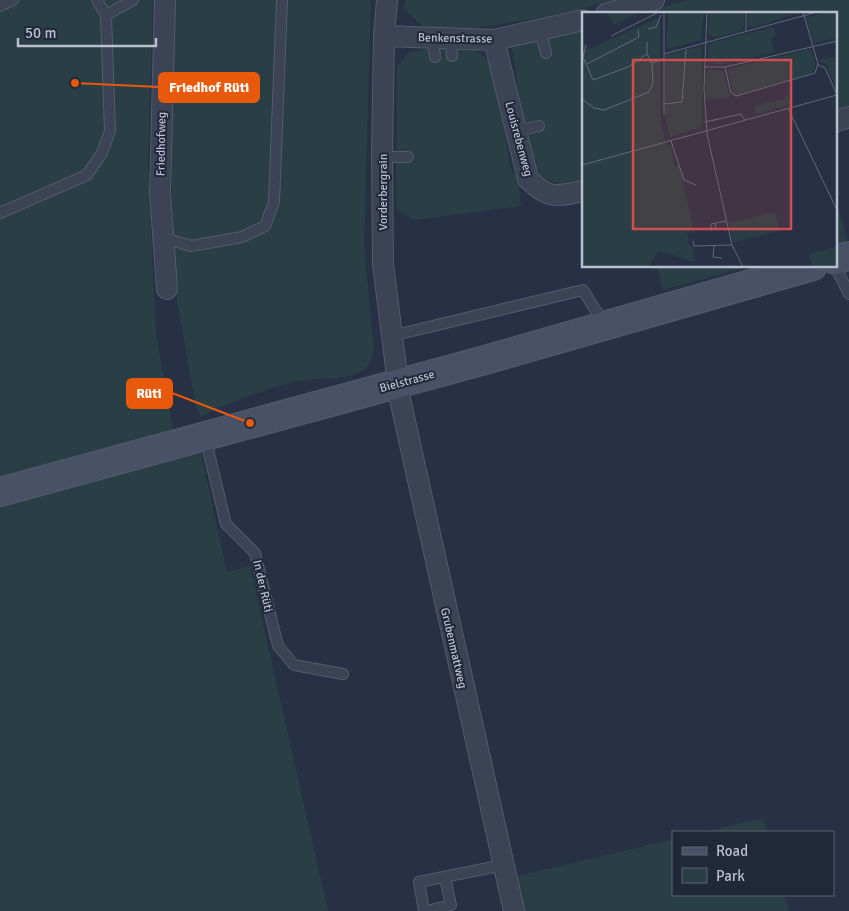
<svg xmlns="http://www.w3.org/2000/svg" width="849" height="911" viewBox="0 0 849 911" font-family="Signika,sans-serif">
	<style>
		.green { fill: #293f45 }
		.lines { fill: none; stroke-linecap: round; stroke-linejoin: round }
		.lane-casing { stroke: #545b6b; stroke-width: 12 }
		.street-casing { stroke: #545b6b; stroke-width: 22 }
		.secondary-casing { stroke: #545b6b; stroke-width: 30 }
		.lane { stroke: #3b4354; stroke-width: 10 }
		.street { stroke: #3b4354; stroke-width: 20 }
		.secondary { stroke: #495167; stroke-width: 28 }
		.labels { text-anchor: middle; stroke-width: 4; stroke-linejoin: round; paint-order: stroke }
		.street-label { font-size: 12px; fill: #b9bfcd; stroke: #202839 }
		.inset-road { fill: none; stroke: #61697b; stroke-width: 1 }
		.view { fill: #cf4e51; fill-opacity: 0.15; stroke: #cf4e51; stroke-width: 2.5 }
		.inset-edge { fill: none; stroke: #b9bfcd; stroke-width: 2.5 }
		.leader { fill: none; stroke: #e8590c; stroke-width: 2 }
		.callout-dot { fill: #e8590c; stroke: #202839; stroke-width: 2 }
		.callout { fill: #e8590c; stroke: #e8590c; stroke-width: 2 }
		.callout-label { font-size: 14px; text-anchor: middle; font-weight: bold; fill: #fff }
	</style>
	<rect width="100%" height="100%" fill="#273044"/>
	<path class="green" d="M0,0H153L148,166L156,333L178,459L201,453L227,572L250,566L328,911H0Z
		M173,0H371L364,246L374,350C372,360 369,367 360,372C341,381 319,377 299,381C270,387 227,403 201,417L196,408L177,301L170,147Z
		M405,0H615C558,16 487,29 427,31L404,9Z
		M687,0H849V111L835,115V14H637Z
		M583,29V186L569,189L541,176L529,160L512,48Z
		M470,48L485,57L496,79L510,165L519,184L521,206L414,220L396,209L397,66L407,54L424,49Z
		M835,195L848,242L835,245Z
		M657,266H751L663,290Z
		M763,818L767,832H703Z
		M673,839V895H784L789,911H523L514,877Z"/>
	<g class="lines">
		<g class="lane-casing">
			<path id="lane" d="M97,0L106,15L133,0
				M0,6L13,0
				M540,29L546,53
				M433,38L435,57
				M451,38L452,56
				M516,131L539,126
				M382,157H408
				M0,213L87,175L102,153L110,131L106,15
				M164,238L191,246L242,237L265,226L274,202L282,0
				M835,266L849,294
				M391,336L583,290L604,324
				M205,437L226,524L255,553L278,646L294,665L343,674
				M424,911L419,882L503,865
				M427,911L451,905L445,878"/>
		</g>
		<g class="street-casing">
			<path id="street" d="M165,0L160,192L167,289
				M387,0L384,36L382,154L383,264L400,399L514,911
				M606,14L654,0
				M384,36L494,40L583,20
				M494,40L528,179C548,199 557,197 583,191
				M835,122L849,117"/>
		</g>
		<g class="secondary-casing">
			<path id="secondary" d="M835,260L849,256
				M0,492L485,360L813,266"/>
		</g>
		<use href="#lane" class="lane"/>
		<use href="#street" class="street"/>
		<use href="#secondary" class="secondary"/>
	</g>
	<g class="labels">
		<g class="street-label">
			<text transform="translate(455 38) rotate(1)" y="4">Benkenstrasse</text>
			<text transform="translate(519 139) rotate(75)" y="4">Louisrebenweg</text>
			<text transform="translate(161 144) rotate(-89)" y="4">Friedhofweg</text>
			<text transform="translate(383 192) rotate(-90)" y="4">Vorderbergrain</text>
			<text transform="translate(407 381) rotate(-15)" y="4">Bielstrasse</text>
			<text transform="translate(263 586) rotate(77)" y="4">In der Rüti</text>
			<text transform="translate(454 648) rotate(77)" y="4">Grubenmattweg</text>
		</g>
	</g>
	<g transform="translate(582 12)">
		<rect width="255" height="255" fill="#273044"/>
		<path d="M25,0H59L32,13ZM86,0H122L119,28L87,37L84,34ZM127,0H162V14L159,19L132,26L126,21ZM166,0H219L169,16L166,14ZM245,0H255V26L231,31L224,6ZM78,5L79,110L84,133L88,132L93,154L97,153L100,165L112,220L105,221L108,235H111L112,250L77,239L66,255H0V40ZM192,15L194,23L189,28L193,40L136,53L126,50V34L131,30ZM120,34V115L88,125L83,104V43ZM229,37L234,54L230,61L156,83L151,81L146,57ZM255,44V79L244,52L235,48ZM129,57L141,59L148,86L124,87V60ZM206,83L208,93L174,102L172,94L202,87ZM193,200L198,219L151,230L146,211ZM255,235V255H230L227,242Z" fill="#293f45"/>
		<path class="inset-road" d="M125,0L122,77L125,122L150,233L161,255M164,0V19M66,17L74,15L79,3M29,24L77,0M65,30V42L70,51L81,47M4,33L1,45L11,68L46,55L65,42M82,42L235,0M5,52L57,25L56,18M235,52L243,56L255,83M122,55H143L255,29M143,55L149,81L154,84L233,61L236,52L221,0M0,87L12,96L22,98L67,80L71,72L70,51M81,92L100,90L104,37M206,96L255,198M82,102V0M123,110L159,102L163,108M89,129L102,168L114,173M0,153L255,83M133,211L134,216L129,218V212L144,209M111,229L112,234L150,233M132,234L131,245L140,246"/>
		<path class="view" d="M51,48H209V217H51Z"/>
		<rect width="255" height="255" class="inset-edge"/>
	</g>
	<path class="leader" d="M75 83L159 87M250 423L172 393"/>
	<g class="callout-dot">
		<circle cx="75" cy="83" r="5"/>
		<circle cx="250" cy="423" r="5"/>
	</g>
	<g class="callout">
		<rect x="159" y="73" width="100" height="29" rx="5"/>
		<rect x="127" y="379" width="45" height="29" rx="5"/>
	</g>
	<g class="callout-label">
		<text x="209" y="92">Friedhof Rüti</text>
		<text x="149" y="398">Rüti</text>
	</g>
	<rect x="672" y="831" width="162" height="65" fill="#202839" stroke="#5d6474"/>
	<rect x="682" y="847" width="25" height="8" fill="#495167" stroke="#5d6474"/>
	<text x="716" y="856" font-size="15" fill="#b9bfcd">Road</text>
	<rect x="682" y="868" width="25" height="15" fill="#293f45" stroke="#5d6474"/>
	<text x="716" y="881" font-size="15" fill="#b9bfcd">Park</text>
	<path d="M18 38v8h138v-8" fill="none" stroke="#b9bfcd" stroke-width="2.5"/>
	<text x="25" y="38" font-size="15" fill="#b9bfcd" stroke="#202839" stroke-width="4" paint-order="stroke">50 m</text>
</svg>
